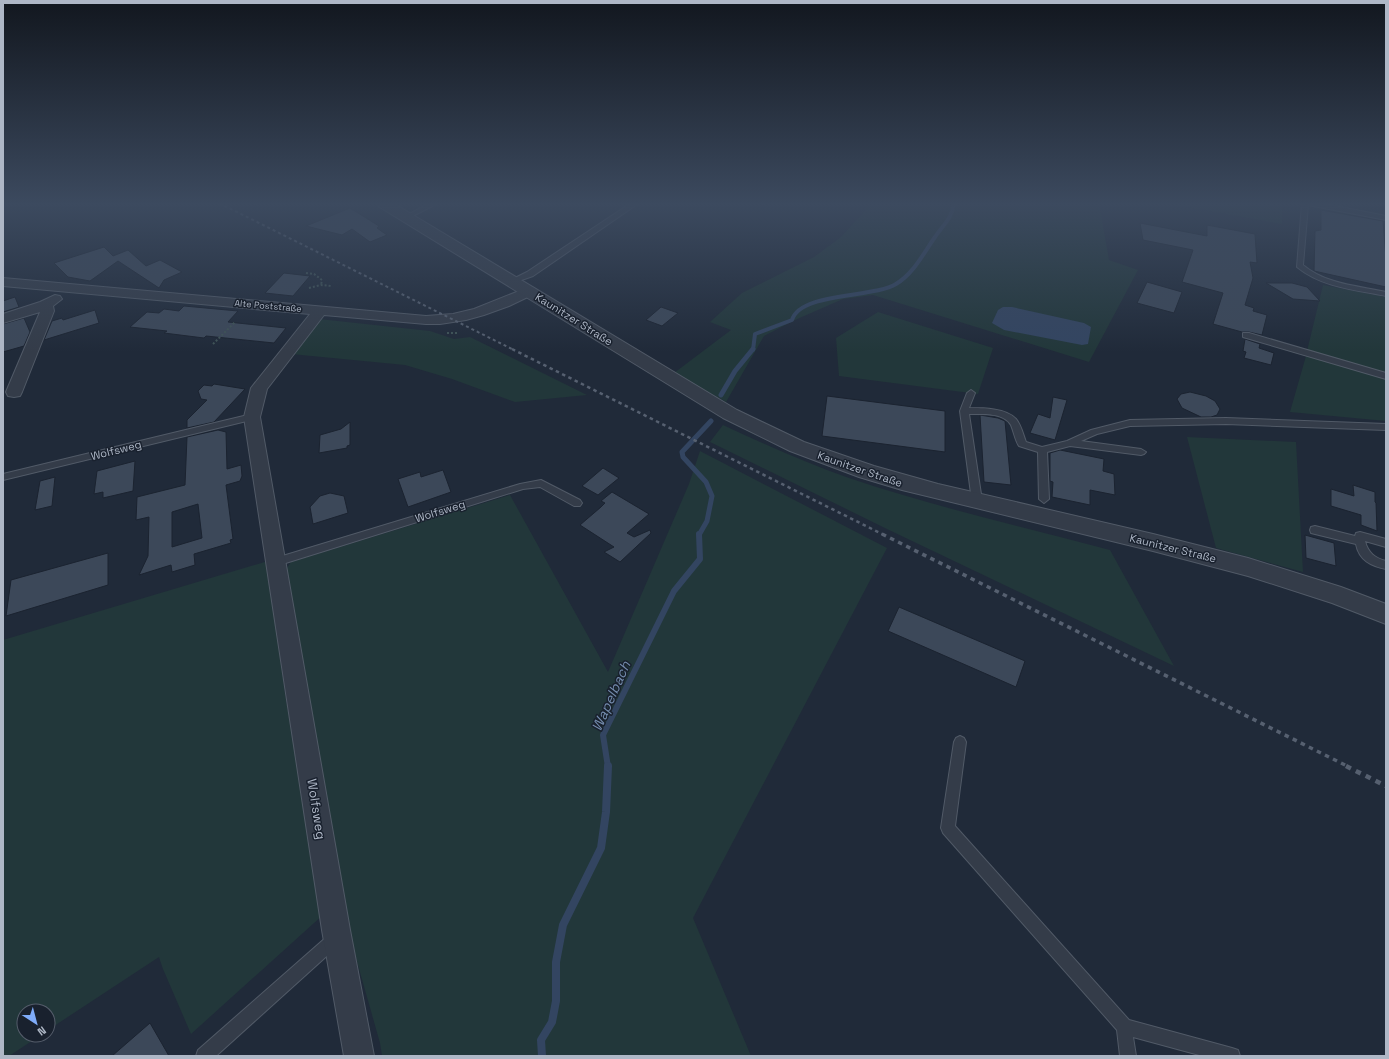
<svg xmlns="http://www.w3.org/2000/svg" width="1389" height="1059" viewBox="0 0 1389 1059" font-family="'Space Grotesk',sans-serif">
	<style>
		.green { fill: #22373a }
		.water { fill: #334561 }
		.lines { fill: none; stroke-linecap: round; stroke-linejoin: round }
		.stream-far3 { stroke: #334561; stroke-width: 4 }
		.stream-far2 { stroke: #334561; stroke-width: 5 }
		.stream-far1 { stroke: #334561; stroke-width: 6 }
		.stream { stroke: #334561; stroke-width: 8 }
		.building { fill: #3c4859; stroke: #1b2330; fill-rule: evenodd }
		.service-casing { stroke: #515a67; stroke-width: 2 }
		.minor-casing { stroke: #515a67; stroke-width: 2 }
		.tertiary-casing { stroke: #515a67; stroke-width: 2 }
		.path { stroke: #405457; stroke-width: 2; stroke-dasharray: 2 2; stroke-linecap: butt }
		.service { fill: #343c49; fill-rule: evenodd }
		.minor { fill: #343c49; fill-rule: evenodd }
		.tertiary { fill: #343c49; fill-rule: evenodd }
		.rail-far3 { stroke: #566070; stroke-width: 2; stroke-dasharray: 3 3; stroke-linecap: butt }
		.rail-far2 { stroke: #566070; stroke-width: 2.5; stroke-dasharray: 3.5 3.5; stroke-linecap: butt }
		.rail-far1 { stroke: #566070; stroke-width: 3.5; stroke-dasharray: 4.5 4.5; stroke-linecap: butt }
		.rail { stroke: #566070; stroke-width: 4.5; stroke-dasharray: 5.5 5.5; stroke-linecap: butt }
		.labels { text-anchor: middle; stroke-width: 3; stroke-linejoin: round; paint-order: stroke }
		.far-street-label { font-size: 9px; fill: #aeb7c6; stroke: #19212e }
		.street-label { font-size: 11px; fill: #aeb7c6; stroke: #19212e }
		.near-street-label { font-size: 13px; fill: #aeb7c6; stroke: #19212e }
		.near-water-label { font-size: 14px; font-style: italic; fill: #758daf; stroke: #19212e }
	</style>
	<rect width="100%" height="100%" fill="#202a39"/>
	<path class="green" d="M872,203H1099L1109,260L1138,270L1089,362L873,295L843,299L795,320L764,336L726,402L674,373L731,330L710,322L742,293L814,257L841,237Z
		M1166,203H1282V224Z
		M1323,285L1386,297V373L1307,351Z
		M878,312L993,348L978,394L839,376L836,338Z
		M319,319L430,331L454,339L470,337L587,395L515,402L452,379L405,365L291,354Z
		M1306,356L1386,378V421L1290,412Z
		M723,425C764,444 806,463 849,478C935,507 1023,527 1110,550L1174,666L889,530L710,442Z
		M1187,437L1296,442L1303,572L1216,548Z
		M700,451L887,548L693,918L751,1056H382L380,1043L354,951L285,571L291,562L510,495L608,672L689,484Z
		M268,561L285,694L324,914L191,1034L163,969L159,957L48,1030V1011H24V1035H41L9,1056H3V640Z"/>
	<path class="water" d="M1003,307H1012L1084,323L1091,327L1088,344L1082,345L1004,330L992,323L998,310Z"/>
	<g class="lines">
		<path class="stream-far3" d="M753,350L755,334L792,320C800,292 874,298 896,284C914,273 923,254 935,237C943,225 952,219 954,203"/>
		<path class="stream-far2" d="M721,395L735,371L753,349
			M699,535L707,521L712,496L706,482L683,457L682,452L711,421"/>
		<path class="stream-far1" d="M608,767L603,735L674,591L700,559L699,534"/>
		<path class="stream" d="M542,1056L541,1040L552,1022L556,1001V962L563,925L601,848L606,812L608,766"/>
	</g>
	<path class="building" d="M350,208L379,226L377,228L387,235L370,242L352,229L342,235L306,226Z
		M1321,210L1383,221L1386,258V287L1314,271L1315,231L1321,230Z
		M1140,223L1207,236V225L1255,234L1257,263L1250,262L1253,278L1245,305L1254,308L1253,311L1267,315L1262,335L1249,332H1242L1213,324L1223,293L1182,282L1193,250L1143,240Z
		M104,247L113,256L128,250L146,266L160,260L182,272L164,280L159,288L118,261L90,281L68,277L54,263Z
		M284,273L310,276L293,296L265,293Z
		M1147,282L1182,292L1174,313L1137,303Z
		M1266,283H1292L1307,287L1320,301L1293,299Z
		M15,297L19,307L3,312V301Z
		M184,306L238,311L228,322L286,328L274,343L206,336L204,338L164,333L167,331L130,327L147,312L159,313L164,309L179,311Z
		M661,307L678,313L662,326L646,320Z
		M95,310L99,323L44,340L52,321L62,318L63,320Z
		M24,318L30,332L24,346L3,352V324Z
		M1245,339L1260,344L1259,348L1274,353L1271,365L1244,358L1246,352L1243,351Z
		M214,384L245,389L214,422L187,428V420L207,400L201,399L198,391L204,385L212,386Z
		M1190,392L1206,396L1215,401L1220,409L1217,415L1211,417H1201L1182,408L1177,399L1181,394Z
		M827,396L945,411V452L822,436Z
		M1053,397L1067,400L1055,440L1030,433L1038,414L1050,418Z
		M980,415L998,418L1005,421L1011,485L984,482Z
		M350,422V445L347,446V448L319,453L320,435L341,429Z
		M218,430L226,432L227,469L241,465L242,476L240,481L226,485L233,539L230,540L231,543L194,554L195,565L172,572L171,565L139,575L148,556L149,517L136,520L137,497L185,485L187,437ZM198,504L202,538L172,547V512Z
		M1060,450L1104,459L1103,471L1114,474L1115,495L1090,490V505L1052,497L1053,482L1050,481V453Z
		M135,461L133,491L103,498V492L94,494L97,471Z
		M603,468L619,478L598,495L582,486Z
		M443,470L451,492L408,507L398,479L420,472L421,477Z
		M55,477L52,506L35,510L40,481Z
		M1353,485L1375,492V502L1376,503L1377,531L1361,525V515L1331,506V489L1354,496Z
		M612,492L649,514L627,533L634,537L650,530L651,533L620,562L604,552L614,547L580,525L601,507L605,503L601,501Z
		M330,493L344,496L348,513L313,524L310,507L320,496Z
		M1305,535L1334,543L1336,566L1306,558Z
		M108,553V585L6,616L11,580Z
		M899,607L1025,661L1016,687L888,631Z
		M150,1023L169,1056H112Z"/>
	<g class="lines">
		<g class="service-casing">
			<path id="service" d="M429,203H438L409,218L404,217Z
				M631,203H639L533,276L513,283L509,281L527,272Z
				M1302,203H1320L1386,216V220L1308,205L1303,265C1325,284 1359,286 1386,292V296C1356,290 1321,287 1297,267Z
				M1243,333H1249L1386,373V379L1243,337Z
				M971,390L975,393L969,408C983,408 1006,408 1016,419C1021,425 1023,434 1026,442L1042,447L1067,441L1091,430L1130,420L1226,418L1386,424V430L1226,424L1130,426L1097,434L1081,441L1141,449L1146,452L1144,454L1141,455L1070,446L1047,452L1049,499L1044,503L1039,499L1038,452L1019,446C1015,440 1014,432 1011,425C1004,412 981,414 969,414L982,501L977,505L972,501L960,411L967,393Z
				M252,414L256,417L255,419L3,480V474Z
				M541,480L580,500L582,503L580,506H574L540,487L523,489L276,566L272,565L271,562L272,559L276,558L520,484Z
				M1315,526L1355,536L1356,533L1360,532L1386,539V547L1365,541C1368,553 1375,558 1386,561V569C1371,566 1359,560 1356,544L1311,533L1310,530L1311,527Z
				M960,736L964,738L966,742L955,826L1129,1020L1232,1048L1238,1050L1240,1056H1203L1133,1037L1136,1056H1120L1117,1030L943,833L941,828L954,742L956,738Z
				M335,932L340,934L342,939L340,944L216,1056H196L198,1050L330,934Z"/>
		</g>
		<g class="minor-casing">
			<path id="minor" d="M3,278L426,316L453,314L474,309L529,287L534,288L536,291L534,294L509,306L484,315L466,320L440,324H426L324,315L267,389L260,417L350,930L374,1056H344L322,930L244,417L251,388L310,314L3,286Z
				M55,295L60,296L62,299L53,306L54,311L22,392L20,396L14,397L8,396L6,392L40,312L3,323V314L40,302Z"/>
		</g>
		<g class="tertiary-casing">
			<path id="tertiary" d="M376,203H393L737,410L804,442L874,466L938,484L1153,534L1248,558L1341,587L1386,604V624L1332,603L1248,576L1153,551L902,490L859,477L790,451L723,418L378,206Z"/>
		</g>
		<path class="path" d="M306,273L314,274L322,280L321,285
			M309,288L321,285L332,286
			M447,333H459
			M213,344L235,322"/>
		<use href="#service" class="service"/>
		<use href="#minor" class="minor"/>
		<use href="#tertiary" class="tertiary"/>
		<path class="rail-far3" d="M219,203L514,350"/>
		<path class="rail-far2" d="M512,349L884,535"/>
		<path class="rail-far1" d="M882,534L1349,767"/>
		<path class="rail" d="M1346,766L1386,786"/>
	</g>
	<linearGradient id="sky" x2="0" y2="1"><stop stop-color="#12171f"/><stop offset="0.58" stop-color="#3c4a5f"/><stop offset="1" stop-color="#3c4a5f" stop-opacity="0"/></linearGradient>
	<rect width="1389" height="352" fill="url(#sky)"/>
	<g class="labels">
		<g class="far-street-label">
			<text transform="translate(268 306) rotate(5)" y="3">Alte Poststraße</text>
		</g>
		<g class="street-label">
			<text transform="translate(574 319) rotate(32)" y="4">Kaunitzer Straße</text>
			<text transform="translate(116 450) rotate(-14)" y="4">Wolfsweg</text>
			<text transform="translate(860 469) rotate(19)" y="4">Kaunitzer Straße</text>
			<text transform="translate(440 511) rotate(-17)" y="4">Wolfsweg</text>
			<text transform="translate(1173 548) rotate(14)" y="4">Kaunitzer Straße</text>
		</g>
		<g class="near-street-label">
			<text transform="translate(317 809) rotate(81)" y="5">Wolfsweg</text>
		</g>
		<g class="near-water-label">
			<text transform="translate(611 696) rotate(-66)" y="5">Wapelbach</text>
		</g>
	</g>
	<rect width="1389" height="1059" fill="none" stroke="#aeb7c6" stroke-width="8"/>
	<g transform="translate(36 1023) rotate(144)"><circle r="19" fill="#19212e" stroke="#555d6b"/>
	<path d="M0-3L7 15L0 10L-7 15Z" fill="#7facfa"/>
	<text y="-6" font-size="11" font-weight="bold" text-anchor="middle" fill="#aeb7c6">N</text>
	</g>
</svg>
